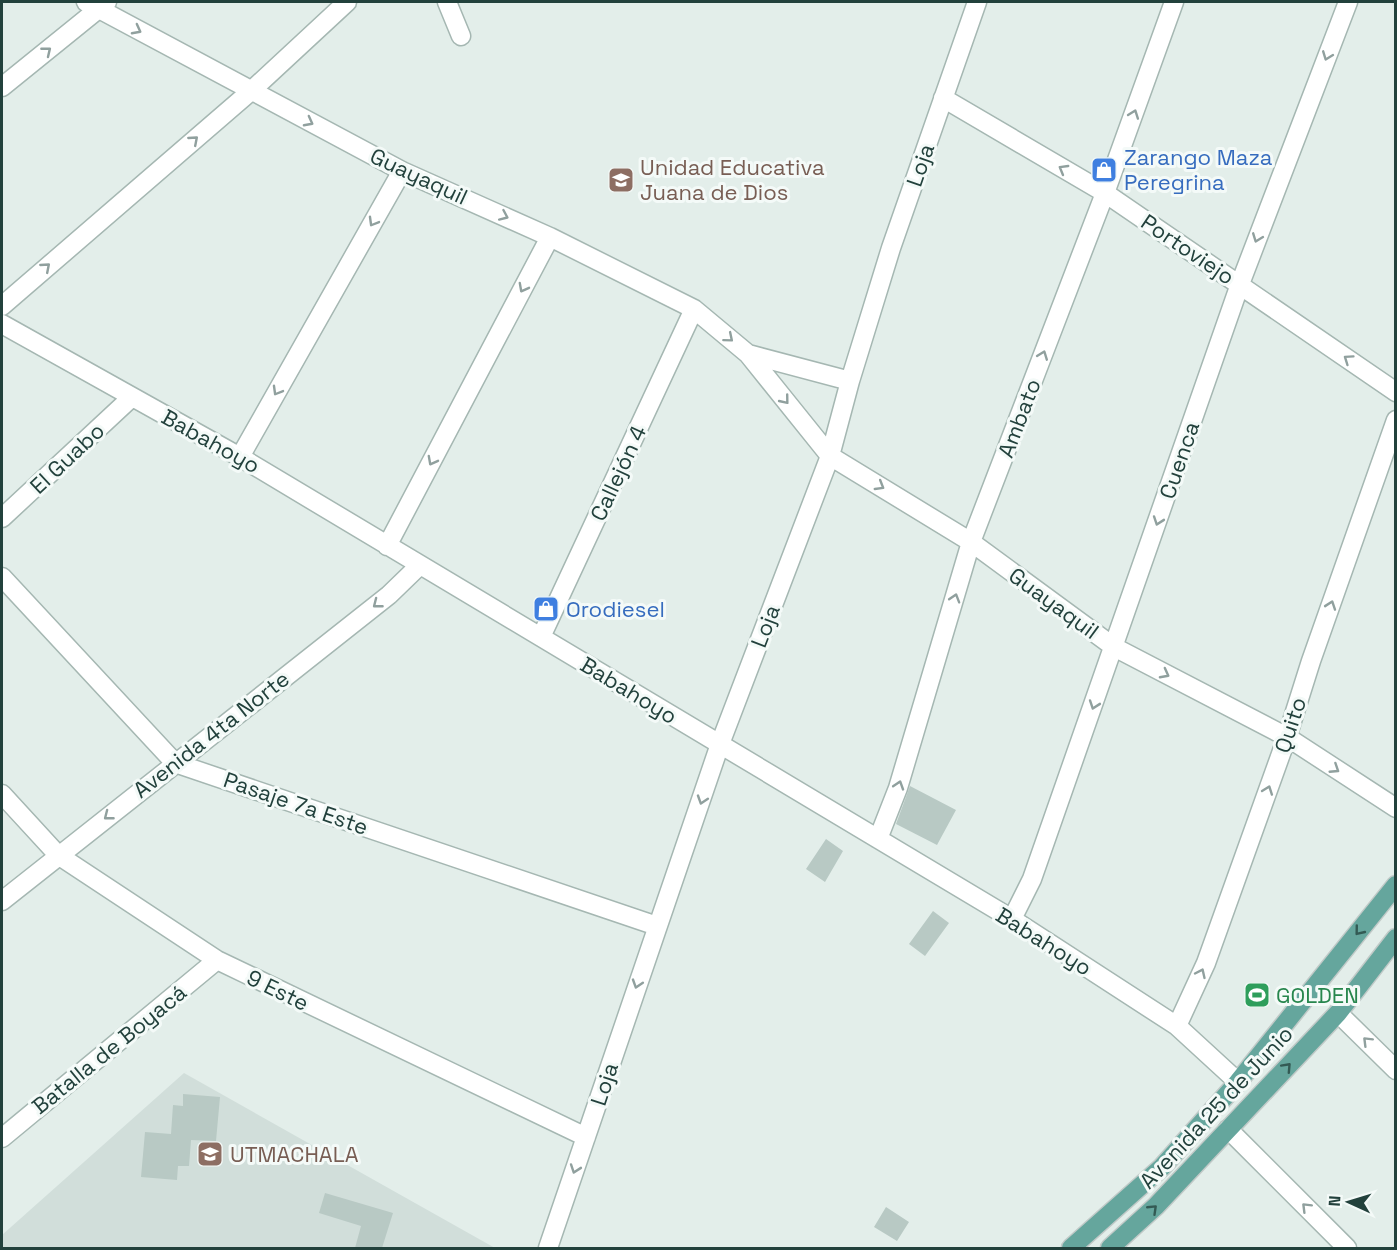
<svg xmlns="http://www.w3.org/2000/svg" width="1397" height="1250" viewBox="0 0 1397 1250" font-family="'Space Grotesk',sans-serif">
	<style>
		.built { fill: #d1deda }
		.building { fill: #b8c9c4 }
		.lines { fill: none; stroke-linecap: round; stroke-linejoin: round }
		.minor-casing { stroke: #a5b7b2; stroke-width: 21 }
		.major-casing { stroke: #c1cac8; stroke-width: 21 }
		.minor { stroke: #fff; stroke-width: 18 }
		.major { stroke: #65a69d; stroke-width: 18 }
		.oneway { stroke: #90a09e }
		.oneway2 { stroke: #335a54 }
		.labels { text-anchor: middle; stroke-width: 6; stroke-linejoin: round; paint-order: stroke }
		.shop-label { font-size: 22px; fill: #366cbe; stroke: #f4faf8; text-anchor: start }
		.street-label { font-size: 22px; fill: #22413c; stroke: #f4faf8 }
		.education-label { font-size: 22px; fill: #785e54; stroke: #f4faf8; text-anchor: start }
		.leisure-label { font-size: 22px; fill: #27864d; stroke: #f4faf8; text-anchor: start }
	</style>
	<rect width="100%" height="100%" fill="#e3eeea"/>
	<path class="built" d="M184,1073L495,1248H2V1235Z"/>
	<path class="building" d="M910,786L956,810L937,845L896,824Z
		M826,839L843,851L825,882L806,869Z
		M933,911L949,923L925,956L909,944Z
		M183,1094L220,1097L216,1141L191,1140L189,1166H178L177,1180L141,1177L145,1132L171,1134L173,1105L183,1106Z
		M325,1193L393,1213L382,1248H355L361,1226L319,1213Z
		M886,1207L909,1222L897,1241L874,1227Z"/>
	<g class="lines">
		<g class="minor-casing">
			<path id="minor" d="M86,2L402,171L550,237L694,309L748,354L850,381
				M447,2L461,36
				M2,87L107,2
				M943,98L1105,193L1396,392
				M2,306L251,91L347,2
				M2,324L240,457L1012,919L1177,1026L1238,1082
				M748,354L830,456L971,542L1114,647L1287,737L1396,808
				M240,457L402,171
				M2,518L132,397
				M387,546L550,237
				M2,577L175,763L657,926
				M541,637L694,309
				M2,794L58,855L217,960L586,1137
				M878,839L898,788L971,542L1105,193L1174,2
				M2,901L389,595L420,565
				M1012,919L1032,879L1240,284L1348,2
				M1338,1013L1396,1070
				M1177,1026L1206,963L1287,737L1311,661L1396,420
				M1228,1129L1347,1248
				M2,1138L217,960
				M548,1248L720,744L830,456L850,381L891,248L977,2"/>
		</g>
		<g class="major-casing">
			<path id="major" d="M1071,1248L1162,1167L1238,1082L1396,885
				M1110,1248L1156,1206L1338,1013L1396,938"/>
		</g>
		<use href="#minor" class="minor"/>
		<use href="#major" class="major"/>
	</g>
	<defs><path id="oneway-chevron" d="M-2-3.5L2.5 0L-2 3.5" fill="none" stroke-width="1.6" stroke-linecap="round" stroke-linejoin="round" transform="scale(1.5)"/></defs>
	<g class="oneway">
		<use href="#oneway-chevron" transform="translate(137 30) rotate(28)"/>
		<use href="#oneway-chevron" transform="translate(47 51) rotate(-39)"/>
		<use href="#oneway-chevron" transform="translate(1327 56) rotate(111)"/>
		<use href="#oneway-chevron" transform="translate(1134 114) rotate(-70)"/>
		<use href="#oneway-chevron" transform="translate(309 122) rotate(28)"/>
		<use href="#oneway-chevron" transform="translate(194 140) rotate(-41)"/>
		<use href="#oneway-chevron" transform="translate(1063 169) rotate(-150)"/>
		<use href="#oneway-chevron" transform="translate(504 216) rotate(24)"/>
		<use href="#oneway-chevron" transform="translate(373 222) rotate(120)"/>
		<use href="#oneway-chevron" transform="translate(1257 238) rotate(111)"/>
		<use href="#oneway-chevron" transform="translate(46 267) rotate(-41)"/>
		<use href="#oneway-chevron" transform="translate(523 288) rotate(118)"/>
		<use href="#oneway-chevron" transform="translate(729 338) rotate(40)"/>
		<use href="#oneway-chevron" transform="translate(1043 355) rotate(-69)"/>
		<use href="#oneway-chevron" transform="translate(1348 359) rotate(-145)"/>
		<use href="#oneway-chevron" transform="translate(277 391) rotate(120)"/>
		<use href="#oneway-chevron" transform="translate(785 400) rotate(51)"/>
		<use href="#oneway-chevron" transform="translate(432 461) rotate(118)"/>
		<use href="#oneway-chevron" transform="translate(880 486) rotate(31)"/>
		<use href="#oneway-chevron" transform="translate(1158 521) rotate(109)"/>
		<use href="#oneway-chevron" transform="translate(955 598) rotate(-73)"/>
		<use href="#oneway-chevron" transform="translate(377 604) rotate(142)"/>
		<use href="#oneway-chevron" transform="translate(1331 605) rotate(-71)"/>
		<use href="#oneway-chevron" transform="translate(1165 674) rotate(28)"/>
		<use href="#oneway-chevron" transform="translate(1094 705) rotate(109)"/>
		<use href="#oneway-chevron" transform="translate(1335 769) rotate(33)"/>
		<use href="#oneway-chevron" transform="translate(899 785) rotate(-72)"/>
		<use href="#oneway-chevron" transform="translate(1268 790) rotate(-70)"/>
		<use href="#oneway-chevron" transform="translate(702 800) rotate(108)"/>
		<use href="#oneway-chevron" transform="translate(108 816) rotate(142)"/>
		<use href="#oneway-chevron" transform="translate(1201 973) rotate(-65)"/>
		<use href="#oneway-chevron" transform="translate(637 984) rotate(108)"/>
		<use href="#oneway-chevron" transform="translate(1367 1041) rotate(-135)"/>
		<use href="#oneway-chevron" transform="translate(575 1169) rotate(109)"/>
		<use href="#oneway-chevron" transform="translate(1306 1207) rotate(-135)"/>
	</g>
	<g class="oneway2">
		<use href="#oneway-chevron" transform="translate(1359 931) rotate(129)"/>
		<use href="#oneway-chevron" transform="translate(1287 1067) rotate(-47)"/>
		<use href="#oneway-chevron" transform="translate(1153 1209) rotate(-44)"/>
	</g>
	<defs>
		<g id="shop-square" transform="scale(1.35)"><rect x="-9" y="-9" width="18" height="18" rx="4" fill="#3f7fe0" stroke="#f4faf8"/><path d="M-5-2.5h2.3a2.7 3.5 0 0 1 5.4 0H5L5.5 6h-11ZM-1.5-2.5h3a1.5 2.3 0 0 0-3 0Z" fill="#fff"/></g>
		<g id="school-square" transform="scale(1.35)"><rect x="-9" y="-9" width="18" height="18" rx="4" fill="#8d6e63" stroke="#f4faf8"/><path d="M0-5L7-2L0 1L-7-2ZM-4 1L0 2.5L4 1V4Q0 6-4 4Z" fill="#fff"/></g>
		<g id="stadium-square" transform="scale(1.35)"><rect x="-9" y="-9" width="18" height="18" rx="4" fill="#2e9e5b" stroke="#f4faf8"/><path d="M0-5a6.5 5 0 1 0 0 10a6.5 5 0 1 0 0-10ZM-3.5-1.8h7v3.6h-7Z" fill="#fff"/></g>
		<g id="university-square" transform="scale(1.35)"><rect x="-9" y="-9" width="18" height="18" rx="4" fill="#8d6e63" stroke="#f4faf8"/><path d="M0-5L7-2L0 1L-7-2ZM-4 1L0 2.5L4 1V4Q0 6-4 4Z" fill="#fff"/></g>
	</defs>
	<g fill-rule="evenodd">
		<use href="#shop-square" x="1104" y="170"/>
		<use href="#school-square" x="621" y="180"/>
		<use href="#shop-square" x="546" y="609"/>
		<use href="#stadium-square" x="1257" y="995"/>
		<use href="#university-square" x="210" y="1154"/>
	</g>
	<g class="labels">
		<g class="shop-label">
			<text x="1124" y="165">Zarango Maza<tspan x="1124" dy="25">Peregrina</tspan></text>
			<text x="566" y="617">Orodiesel</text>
		</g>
		<g class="street-label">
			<text transform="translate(920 165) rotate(-71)" y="8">Loja</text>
			<text transform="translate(419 176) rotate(25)" y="8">Guayaquil</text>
			<text transform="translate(1188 249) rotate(34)" y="8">Portoviejo</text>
			<text transform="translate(1019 418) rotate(-69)" y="8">Ambato</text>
			<text transform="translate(211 441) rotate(29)" y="8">Babahoyo</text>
			<text transform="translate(67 458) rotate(-43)" y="8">El Guabo</text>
			<text transform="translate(1179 460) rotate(-71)" y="8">Cuenca</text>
			<text transform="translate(618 473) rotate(-65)" y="8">Callejón 4</text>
			<text transform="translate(1054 603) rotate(36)" y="8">Guayaquil</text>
			<text transform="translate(765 626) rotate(-69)" y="8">Loja</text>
			<text transform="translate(629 690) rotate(31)" y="8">Babahoyo</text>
			<text transform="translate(1290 725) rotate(-72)" y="8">Quito</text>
			<text transform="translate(211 734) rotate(-38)" y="8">Avenida 4ta Norte</text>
			<text transform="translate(296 803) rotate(19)" y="8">Pasaje 7a Este</text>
			<text transform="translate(1044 941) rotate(32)" y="8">Babahoyo</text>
			<text transform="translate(278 990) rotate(26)" y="8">9 Este</text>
			<text transform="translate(109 1049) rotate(-39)" y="8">Batalla de Boyacá</text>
			<text transform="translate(604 1084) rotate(-72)" y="8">Loja</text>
			<text transform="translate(1216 1107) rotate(-47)" y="8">Avenida 25 de Junio</text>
		</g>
		<g class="education-label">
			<text x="640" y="175">Unidad Educativa<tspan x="640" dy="25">Juana de Dios</tspan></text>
			<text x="230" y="1162">UTMACHALA</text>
		</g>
		<g class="leisure-label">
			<text x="1276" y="1003">GOLDEN</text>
		</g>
	</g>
	<rect width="1397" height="1250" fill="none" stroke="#22413c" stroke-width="6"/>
	<g transform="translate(1349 1202) rotate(274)" stroke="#f4faf8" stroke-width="4.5" paint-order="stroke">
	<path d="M0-4.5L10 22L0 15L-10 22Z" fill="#22413c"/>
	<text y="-9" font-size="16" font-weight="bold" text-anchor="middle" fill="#22413c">N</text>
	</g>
</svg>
